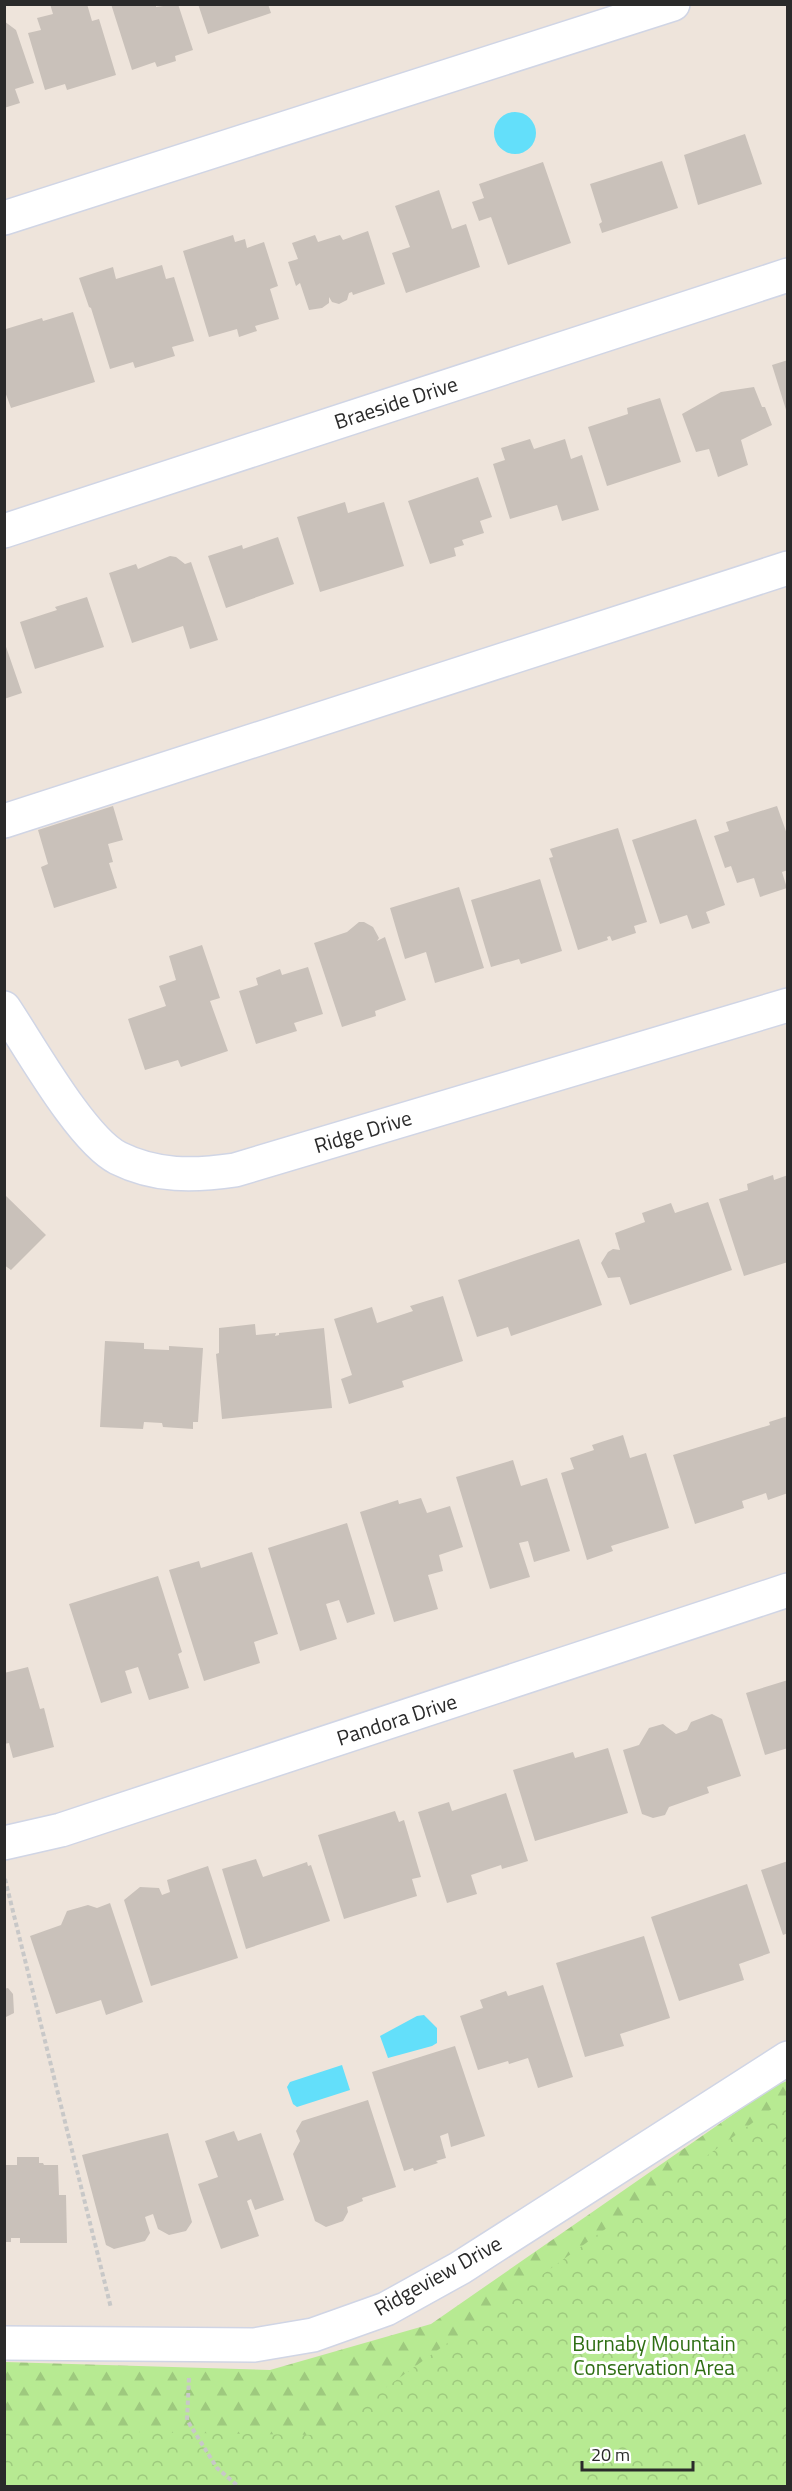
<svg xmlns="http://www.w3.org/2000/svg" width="792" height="2491" viewBox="0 0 792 2491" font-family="'Titillium Web',sans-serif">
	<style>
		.forest { fill: url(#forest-firs) }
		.park { fill: url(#park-crowns) }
		.water { fill: #63dffa }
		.building { fill: #c9c1ba }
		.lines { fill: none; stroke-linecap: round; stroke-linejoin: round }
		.minor-casing { stroke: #d0d5e5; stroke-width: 36 }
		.path { stroke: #c8c8c8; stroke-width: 4; stroke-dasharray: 4.5 3; stroke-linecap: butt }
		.minor { stroke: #fff; stroke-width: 33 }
		.labels { text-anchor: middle; stroke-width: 6; stroke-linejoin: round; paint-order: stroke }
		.street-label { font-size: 21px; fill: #2a2a2a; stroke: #fff }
		.park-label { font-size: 21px; fill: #2e6e13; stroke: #fff }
	</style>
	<defs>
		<pattern id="forest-firs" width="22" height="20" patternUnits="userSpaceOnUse" patternTransform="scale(1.5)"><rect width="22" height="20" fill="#b7ea92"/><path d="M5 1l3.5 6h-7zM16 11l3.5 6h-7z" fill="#9ec97e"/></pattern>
		<pattern id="park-crowns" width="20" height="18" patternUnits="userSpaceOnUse" patternTransform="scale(1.5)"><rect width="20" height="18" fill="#b7ea92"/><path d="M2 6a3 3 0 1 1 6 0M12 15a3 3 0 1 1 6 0" fill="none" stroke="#9ec97e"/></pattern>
	</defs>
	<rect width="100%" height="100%" fill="#eee4db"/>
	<path class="forest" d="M787,2081V2486H5V2362L270,2370L431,2324L774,2086Z"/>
	<path class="park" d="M787,2098V2486H5V2430L320,2435Z"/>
	<path class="water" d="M494 133a21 21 0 1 1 42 0a21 21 0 1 1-42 0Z
		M424,2015L437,2028V2043L432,2046L388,2058L380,2036L417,2016Z
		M342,2065L350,2090L297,2107L293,2104L287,2087L290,2082Z"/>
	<path class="building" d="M50,4H87L92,21L99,19L116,75L67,90L65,84L45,90L28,33L41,30L37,18L53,14Z
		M111,4H156V7L178,4L193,50L175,56L176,61L157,67L155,62L132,70Z
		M198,4H268L271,13L208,34Z
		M4,21L16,30L34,83L15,89L20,103L4,108Z
		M745,134L762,184L698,205L684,155Z
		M662,161L678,208L602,233L599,224L602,222L590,184Z
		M543,162L571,243L508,265L491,217L479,221L472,202L484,198L479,184Z
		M439,190L452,229L466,224L480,267L406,293L392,253L410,247L395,206Z
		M368,231L385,284L353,295L352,292L349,293L347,300L339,304L332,302L329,297V303L322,308L309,310L300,283L296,286L288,262L298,259L292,243L315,235L318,242L340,235L343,240Z
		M233,235L235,242L245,239L247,248L264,242L278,286L270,289L279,319L255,326L257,331L239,337L237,329L209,337L183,251Z
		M162,265L166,279L174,277L194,341L172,347L175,356L135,368L133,362L110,369L91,308L89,307L79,278L113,267L116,279Z
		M73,312L95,382L11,408L4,389L6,329L42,318L43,321Z
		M788,360V413H787L772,365Z
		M754,387L762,407H765L772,425L741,440L748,465L718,477L709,449L696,452L682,414L721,392Z
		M660,398L681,462L607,486L588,427L628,414L627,408Z
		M530,439L534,449L565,439L571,459L582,455L599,510L562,521L557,505L510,519L493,464L505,460L501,448Z
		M478,477L492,517L480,521L484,533L462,540L464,545L454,548L456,556L430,564L408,501Z
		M345,502L348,513L384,502L404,566L320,592L297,517Z
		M278,537L294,584L226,608L208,556L242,545L243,549Z
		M170,556L176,557L185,564L191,562L218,640L190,649L183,626L132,643L109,573L136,564L138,569Z
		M87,597L104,647L35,669L20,622L57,610L55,607Z
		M4,641L22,693L4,699Z
		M113,806L123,840L108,844L113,862L109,863L117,888L54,908L41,867L48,864L38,830Z
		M777,806L788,837V870L782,872L787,888L760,897L754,878L737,883L731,866L725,868L714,836L729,831L726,822Z
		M696,819L725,905L706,912L710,923L692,929L687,915L660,924L632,840Z
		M618,828L647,922L634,926L636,933L612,941L610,936L607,937L608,940L578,950L549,858L553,857L550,849Z
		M540,879L562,951L521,964L519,959L491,967L471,900Z
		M459,887L484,968L435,983L426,952L405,959L390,908Z
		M359,922H364L373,927L379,938L377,941L385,937L406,1000L375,1011L376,1016L342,1027L314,943L347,932Z
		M202,945L220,998L210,1001L228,1051L181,1067L178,1060L145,1070L128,1019L166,1006L159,986L176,980L169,956Z
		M308,967L323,1014L294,1023L297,1031L256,1044L239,991L258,985L256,978L280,969L282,975Z
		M773,1175L774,1180L788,1175V1262L744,1276L719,1199L748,1190L747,1184Z
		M4,1194L46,1235L11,1270L4,1265Z
		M708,1202L732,1270L630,1305L620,1277L608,1278L601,1263L608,1252L613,1249L620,1250L615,1233L645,1222L642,1213L671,1203L675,1213Z
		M579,1239L602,1305L511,1336L508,1327L477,1337L458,1280Z
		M443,1296L463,1361L402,1381L404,1387L349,1404L341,1379L352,1375L334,1319L372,1307L377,1323L413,1311L410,1306Z
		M255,1324L256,1335L276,1333L275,1336L279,1335V1333L324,1328L332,1408L222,1419L216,1354L219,1353V1328Z
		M105,1341L144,1343V1349L169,1350V1346L203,1348L198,1422H193V1429L163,1427L162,1423L144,1422L143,1429L100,1427Z
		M788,1416V1493L768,1500L766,1493L742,1501L744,1508L695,1524L673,1455L770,1425L769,1422Z
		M623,1435L630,1458L646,1453L669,1528L611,1546L613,1551L587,1560L561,1473L574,1469L570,1458L594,1450L592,1445Z
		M513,1460L521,1486L547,1478L570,1551L534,1562L528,1541L519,1543L530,1577L490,1589L456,1477Z
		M421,1498L427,1513L450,1506L463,1547L439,1555L443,1571L428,1575L438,1609L394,1622L360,1512L398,1500L399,1504Z
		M347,1523L375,1614L347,1623L339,1600L326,1604L337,1639L300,1651L268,1548Z
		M252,1552L278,1634L254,1642L260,1663L204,1681L169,1570L199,1561L201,1568Z
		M158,1576L182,1652L178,1654L189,1688L149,1700L138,1667L125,1671L132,1693L101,1703L69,1604Z
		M28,1667L40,1709L44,1708L54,1747L13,1758L9,1743L4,1744V1673Z
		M788,1680V1748L765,1755L746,1693Z
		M712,1714L722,1719L741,1776L707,1787L709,1793L669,1807L665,1815L653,1818L642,1814L623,1750L639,1745L649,1728L663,1724L676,1734L687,1730L691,1722Z
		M608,1748L628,1813L535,1841L513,1770L573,1752L575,1758Z
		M506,1793L528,1861L502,1869L501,1865L471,1875L477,1894L447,1903L418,1812L449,1802L452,1811Z
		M395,1811L399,1822L404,1820L421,1877L412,1879L417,1896L344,1919L318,1835Z
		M256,1859L263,1877L307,1862L308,1866L311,1865L330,1921L246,1949L222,1869Z
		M788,1861V1933L783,1935L761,1870Z
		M208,1866L238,1958L151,1986L124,1900L140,1887L159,1888L162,1895L170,1892L167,1880Z
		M747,1884L770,1953L739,1964L744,1980L679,2001L651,1917Z
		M110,1903L143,2002L106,2015L101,2000L56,2014L30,1936L61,1925L67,1911L88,1905L97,1908Z
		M644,1936L670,2018L620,2034L624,2046L585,2057L556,1963Z
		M543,1985L573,2077L538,2088L528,2058L509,2064L508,2061L478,2070L460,2016L483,2008L480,2000L506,1991L508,1996Z
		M8,1988L13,1994L14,2013L4,2018V1989Z
		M455,2046L485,2136L451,2147L448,2133L440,2136L446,2158L436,2161L438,2163L414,2171L413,2168L404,2171L372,2072Z
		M368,2100L396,2187L362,2198L363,2201L347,2207L348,2212L343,2221L326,2227L315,2221L293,2154L300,2141L296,2131L302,2121Z
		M234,2131L238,2141L261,2133L284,2200L255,2210L251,2199L247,2201L259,2236L221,2249L198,2184L218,2177L205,2141Z
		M168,2133L192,2222L186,2231L169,2235L158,2229L153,2214L145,2217L150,2233L145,2241L114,2249L106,2245L82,2155Z
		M17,2157H39V2163H43L44,2165H58L59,2195H66L67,2243H20V2238H11V2242H4V2165H17Z"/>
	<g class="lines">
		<g class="minor-casing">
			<path id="minor" d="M4,218L673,4
				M4,531L788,275
				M4,821L788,568
				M4,1008C29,1045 81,1139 118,1158C156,1177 194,1176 235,1170L788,1005
				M4,1843L61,1830L788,1590
				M4,2343L254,2345L313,2335L386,2309L460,2268L788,2058"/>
		</g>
		<path class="path" d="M5,1879L111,2308
			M189,2378L187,2420L217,2468L238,2486"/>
		<use href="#minor" class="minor"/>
	</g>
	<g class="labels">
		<g class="street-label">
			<text transform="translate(396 403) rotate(-18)" y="7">Braeside Drive</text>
			<text transform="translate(363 1132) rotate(-17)" y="7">Ridge Drive</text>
			<text transform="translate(397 1720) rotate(-18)" y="7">Pandora Drive</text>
			<text transform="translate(438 2276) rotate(-29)" y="7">Ridgeview Drive</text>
		</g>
		<g class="park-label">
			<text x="654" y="2351">Burnaby Mountain<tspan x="654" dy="24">Conservation Area</tspan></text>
		</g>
	</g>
	<rect width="792" height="2491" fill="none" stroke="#2a2a2a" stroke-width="12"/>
	<path d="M582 2461v9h111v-9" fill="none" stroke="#2a2a2a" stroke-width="3"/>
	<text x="591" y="2461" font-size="18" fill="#2a2a2a" stroke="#ffffff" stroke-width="4.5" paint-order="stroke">20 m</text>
</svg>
